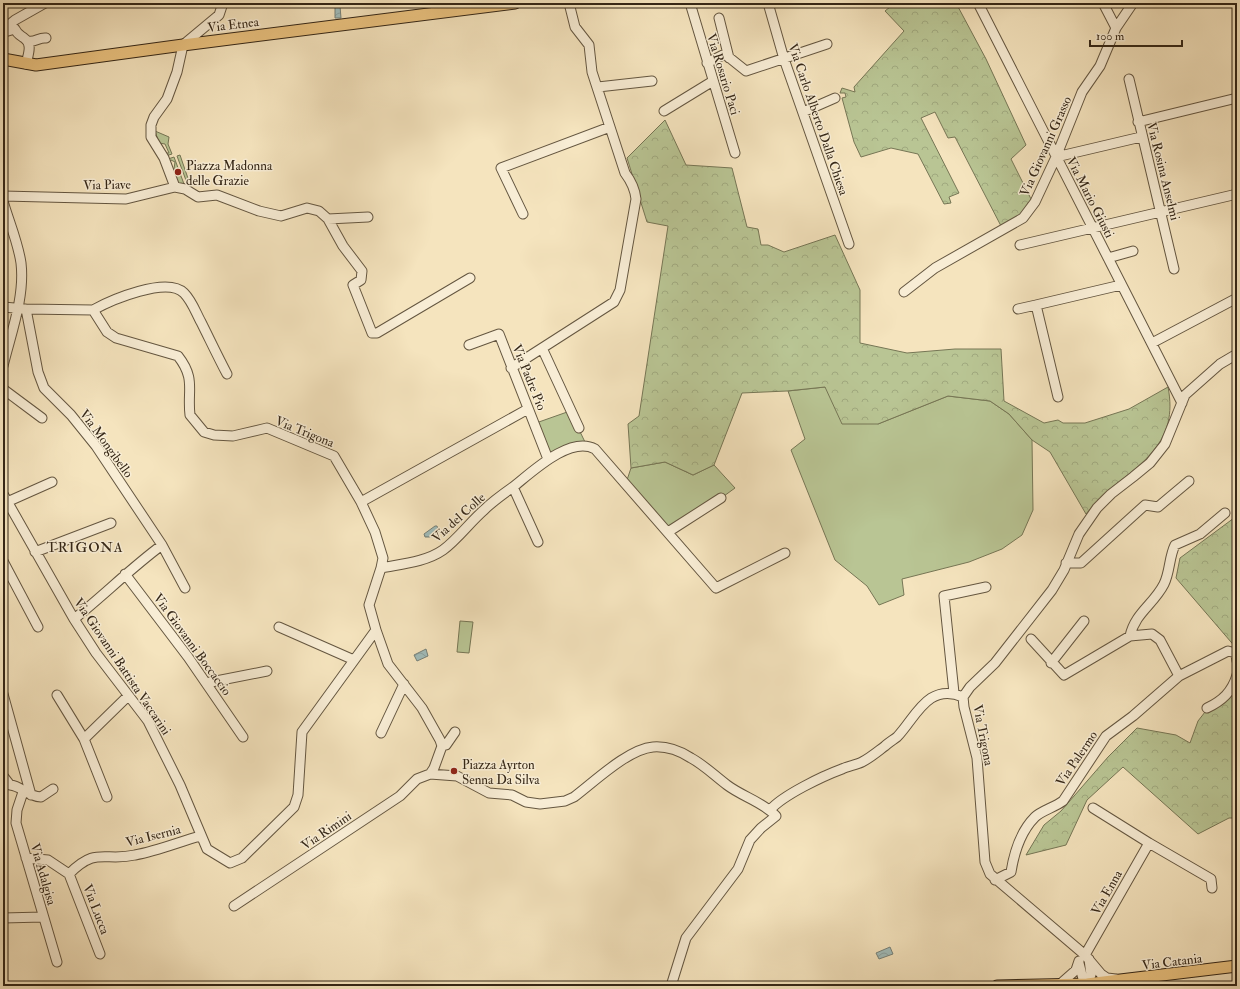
<svg xmlns="http://www.w3.org/2000/svg" width="1240" height="989" viewBox="0 0 1240 989" font-family="'IM FELL Double Pica',serif">
	<style>
		.green { fill: #b9c594; stroke: #767655 }
		.forest { fill: url(#forest-crowns); stroke: #767655 }
		.water { fill: url(#water-waves); stroke: #758078 }
		.lines { fill: none; stroke-linecap: round; stroke-linejoin: round }
		.minor-casing { stroke: #645640; stroke-width: 11 }
		.major-casing { stroke: #342616; stroke-width: 13 }
		.minor { stroke: #f8edd5; stroke-width: 9 }
		.major { stroke: #eac27f; stroke-width: 11 }
		.poi-dot { fill: #8f2418; stroke: #f8edd5; stroke-width: 1.5 }
		.labels { text-anchor: middle; stroke-width: 3; stroke-linejoin: round; paint-order: stroke }
		.street-label { font-size: 13px; fill: #342616; stroke: #f8edd5 }
		.poi-label { font-size: 13px; fill: #342616; stroke: #f8edd5; text-anchor: start }
		.neighbourhood-label { font-size: 14px; letter-spacing: 1px; fill: #342616; stroke: #f8edd5 }
	</style>
	<defs>
		<pattern id="forest-crowns" width="20" height="18" patternUnits="userSpaceOnUse"><rect width="20" height="18" fill="#b9c594"/><path d="M2 6a3 3 0 1 1 6 0M12 15a3 3 0 1 1 6 0" fill="none" stroke="#a0a97f"/></pattern>
		<pattern id="water-waves" width="16" height="10" patternUnits="userSpaceOnUse"><rect width="16" height="10" fill="#a0bcba"/><path d="M0 5q4-4 8 0t8 0" fill="none" stroke="#8aa19f"/></pattern>
	</defs>
	<rect width="100%" height="100%" fill="#f5e4be"/>
	<filter id="stains"><feTurbulence type="fractalNoise" baseFrequency=".005" numOctaves="4"/><feColorMatrix values="0 0 0 0 .2 0 0 0 0 .09 0 0 0 0 .02 0 0 0 .5 -.17"/></filter>
	<radialGradient id="worn" r=".72"><stop offset=".6" stop-color="#630" stop-opacity="0"/><stop offset="1" stop-color="#630" stop-opacity=".3"/></radialGradient>
	<path class="green" d="M155,131L169,137L168,144L172,154L166,156L165,153H169L165,144L159,143Z
		M180,155L193,193L186,187L187,183L177,156Z
		M174,157L184,184L181,185L175,179L178,173L174,169L175,162L171,160L170,163L168,159Z
		M825,387L878,424L948,396L990,401L1009,414L1032,440L1033,510L1022,535L1002,549L969,562L902,579L904,595L879,605L867,586L835,560L791,450L805,439L788,391Z
		M570,411L585,442L549,455L536,423Z
		M665,462L693,475L714,465L735,488L724,496L667,527L627,480L631,468Z
		M460,621L473,622L469,653L457,652Z"/>
	<path class="forest" d="M895,3H956L986,59L1026,145L1011,159L1033,203L1028,210L1001,226L955,137L948,138L935,112L921,118L959,193L949,197L951,203L944,204L918,154L891,148L861,157L854,142L842,98L846,97L845,93H840L842,88L855,92L854,87L904,31L885,11Z
		M665,120L686,165L732,168L747,227L758,229L761,245H768L784,252L835,235L860,290V343L907,353L955,349H1001L1004,401L1044,423L1058,420L1063,423H1085L1129,409L1168,387C1179,442 1142,463 1105,493C1098,499 1092,507 1086,514L1050,452L1032,440L1009,414L990,401L948,396L878,424H842L825,387L787,391L742,393L714,465L693,475L665,462L631,468L628,424L639,416L668,226L647,222L627,158Z
		M1237,509V649L1176,578L1180,558L1234,518Z
		M1237,682V818H1229L1198,834L1123,767L1087,800L1066,845L1026,855L1044,825L1061,811L1108,757L1137,728L1176,735L1190,743L1198,721L1205,712L1218,705Z"/>
	<path class="water" d="M340,6L341,18H335V7Z
		M435,526H437L439,532L438,534L433,537H425L424,534Z
		M426,649L428,656L417,661L414,655Z
		M890,947L893,954L879,959L876,953Z"/>
	<g class="lines">
		<g class="minor-casing">
			<path id="minor" d="M690,3L735,153
				M768,3L784,59L849,244
				M978,3L1182,403
				M1103,3L1116,28
				M719,18L729,58
				M4,29L15,20L45,3
				M5,29L8,31L15,29C17,34 20,35 24,38C33,44 28,55 26,64
				M28,41C35,43 39,37 46,38
				M707,63L723,55H726L746,71L827,44
				M1129,79L1174,269
				M598,87L652,81
				M664,111L713,81
				M803,112L835,98
				M1138,122L1237,98
				M1056,157L1141,137
				M175,187L185,189L198,197L217,195L259,211L281,216L307,208L319,211L328,219L343,246L362,271L361,280L353,285L372,333H377L470,278
				M3,196L126,199L175,187L164,158L151,137V125L154,117L167,99L177,72L183,45L219,15L223,3
				M3,201C9,222 18,242 21,263C25,297 11,333 3,366
				M523,214L501,168L610,127
				M328,219L368,217
				M1020,245L1237,194
				M1108,258L1133,251
				M904,292L935,268L1023,218L1035,202L1056,157L1082,92L1100,66L1116,28L1133,3
				M3,307L26,309L93,310L107,332L116,338L178,356C196,379 187,390 190,415L204,432L214,435L233,436L267,428L334,456L361,502L375,532L383,558L381,568
				M26,309L38,372L44,388L71,415L96,446L162,545L185,588
				M1018,309L1036,305
				M93,310C111,300 167,276 184,293C192,301 196,313 201,322C210,340 218,357 227,374
				M1152,343L1237,298
				M469,345L499,334L548,459
				M542,348L579,428
				M511,368L614,302L620,290L636,199C635,189 631,181 625,173L592,72L589,45L575,27L569,3
				M3,389L42,418
				M1058,397L1036,305L1121,285
				M513,487L538,542
				M3,494L74,619L96,653L148,721L180,785L207,849L230,863L242,858L294,807L298,795L302,732L376,630L369,605L381,568C401,564 426,562 443,550C458,539 470,522 484,510C493,501 503,494 513,487C531,473 570,435 595,449L716,588L785,553
				M7,502L52,482
				M361,502L528,409
				M668,532L721,498
				M35,552L111,523
				M3,561L38,627
				M1066,563H1081L1145,505L1158,507L1189,481
				M125,574L188,657L243,737
				M74,619C104,595 131,568 162,545
				M279,627L354,660
				M1130,636C1135,613 1154,604 1164,584C1170,572 1169,557 1175,545L1200,534L1225,513
				M1031,639L1064,675L1130,636L1152,634L1160,640L1179,676
				M1051,663L1084,621
				M206,683L267,671
				M954,693L944,596L986,587
				M3,694L31,795
				M57,695L84,739
				M963,697L970,687L995,663L1052,590L1064,570L1079,534L1097,508L1111,494L1133,477L1150,463L1165,444L1185,395L1220,364L1237,354
				M963,697L964,707L977,758L985,862L990,874L1085,955L1101,974L1107,978L1116,979
				M1207,708C1222,701 1232,692 1237,675
				M381,733L404,684
				M442,746L446,745L455,732
				M430,774L457,776L489,793L512,795L526,802L540,804L565,801L574,797C594,782 628,749 653,747C666,746 680,751 691,758C704,765 715,776 727,785C743,797 763,802 776,816L761,828L750,840L738,869L686,938L671,986
				M3,776L10,785C22,786 26,796 41,797L53,789
				M23,792L17,810L16,823L57,962
				M107,797L84,739L128,696
				M1093,808L1149,843
				M770,810C783,795 823,776 842,769C848,766 856,765 862,762C870,758 877,752 885,746C888,743 893,740 897,737C916,717 928,682 963,697
				M26,858L48,860L69,874C97,846 104,862 135,855C157,851 179,842 200,836
				M69,874L100,954
				M995,880L1011,872C1014,853 1021,831 1035,817C1041,811 1055,807 1063,801L1106,736L1133,716L1179,676L1228,651L1236,653L1237,661
				M234,906L400,796L417,779L430,774L434,768L442,746L440,740L422,708L388,664L376,630
				M3,918L43,917
				M1085,955L1149,843L1211,879L1212,888
				M1079,963L1083,979L1087,984L1091,975L1089,959
				M1059,985L1076,970L1079,961"/>
		</g>
		<g class="major-casing">
			<path id="major" d="M3,59L36,65L183,45L515,3
				M997,986L1087,984L1237,966"/>
		</g>
		<use href="#minor" class="minor"/>
		<use href="#major" class="major"/>
	</g>
	<g class="poi-dot">
		<circle cx="178" cy="172" r="4"/>
		<circle cx="454" cy="771" r="4"/>
	</g>
	<g class="labels">
		<g class="street-label">
			<text transform="translate(233 24) rotate(-7)" y="5">Via Etnea</text>
			<text transform="translate(724 74) rotate(73)" y="5">Via Rosario Paci</text>
			<text transform="translate(819 119) rotate(71)" y="5">Via Carlo Alberto Dalla Chiesa</text>
			<text transform="translate(1045 146) rotate(-66)" y="5">Via Giovanni Grasso</text>
			<text transform="translate(1164 171) rotate(76)" y="5">Via Rosina Anselmi</text>
			<text transform="translate(107 184) rotate(-1)" y="5">Via Piave</text>
			<text transform="translate(1091 197) rotate(63)" y="5">Via Mario Giusti</text>
			<text transform="translate(530 377) rotate(68)" y="5">Via Padre Pio</text>
			<text transform="translate(305 431) rotate(22)" y="5">Via Trigona</text>
			<text transform="translate(107 443) rotate(54)" y="5">Via Mongibello</text>
			<text transform="translate(458 517) rotate(-42)" y="5">Via del Colle</text>
			<text transform="translate(193 644) rotate(54)" y="5">Via Giovanni Boccaccio</text>
			<text transform="translate(123 666) rotate(56)" y="5">Via Giovanni Battista Vaccarini</text>
			<text transform="translate(984 735) rotate(79)" y="5">Via Trigona</text>
			<text transform="translate(1076 758) rotate(-56)" y="5">Via Palermo</text>
			<text transform="translate(326 830) rotate(-34)" y="5">Via Rimini</text>
			<text transform="translate(153 835) rotate(-14)" y="5">Via Isernia</text>
			<text transform="translate(44 874) rotate(74)" y="5">Via Adalgisa</text>
			<text transform="translate(1106 892) rotate(-60)" y="5">Via Enna</text>
			<text transform="translate(97 909) rotate(69)" y="5">Via Lucca</text>
			<text transform="translate(1172 961) rotate(-7)" y="5">Via Catania</text>
		</g>
		<g class="poi-label">
			<text x="186" y="170">Piazza Madonna<tspan x="186" dy="15">delle Grazie</tspan></text>
			<text x="462" y="769">Piazza Ayrton<tspan x="462" dy="15">Senna Da Silva</tspan></text>
		</g>
		<g class="neighbourhood-label">
			<text x="85" y="552">TRIGONA</text>
		</g>
	</g>
	<rect width="1240" height="989" fill="none" stroke="#f5e4be" stroke-width="16"/>
	<rect x="4" y="4" width="1232" height="981" fill="none" stroke="#342616" stroke-width="2"/>
	<rect x="8" y="8" width="1224" height="973" fill="none" stroke="#342616"/>
	<path d="M1090 40v6h92v-6" fill="none" stroke="#342616" stroke-width="2"/>
	<text x="1096" y="40" font-size="12" fill="#342616" stroke="#f8edd5" stroke-width="3" paint-order="stroke">100 m</text>
	<rect width="100%" height="100%" filter="url(#stains)"/>
	<rect width="100%" height="100%" fill="url(#worn)"/>
</svg>
